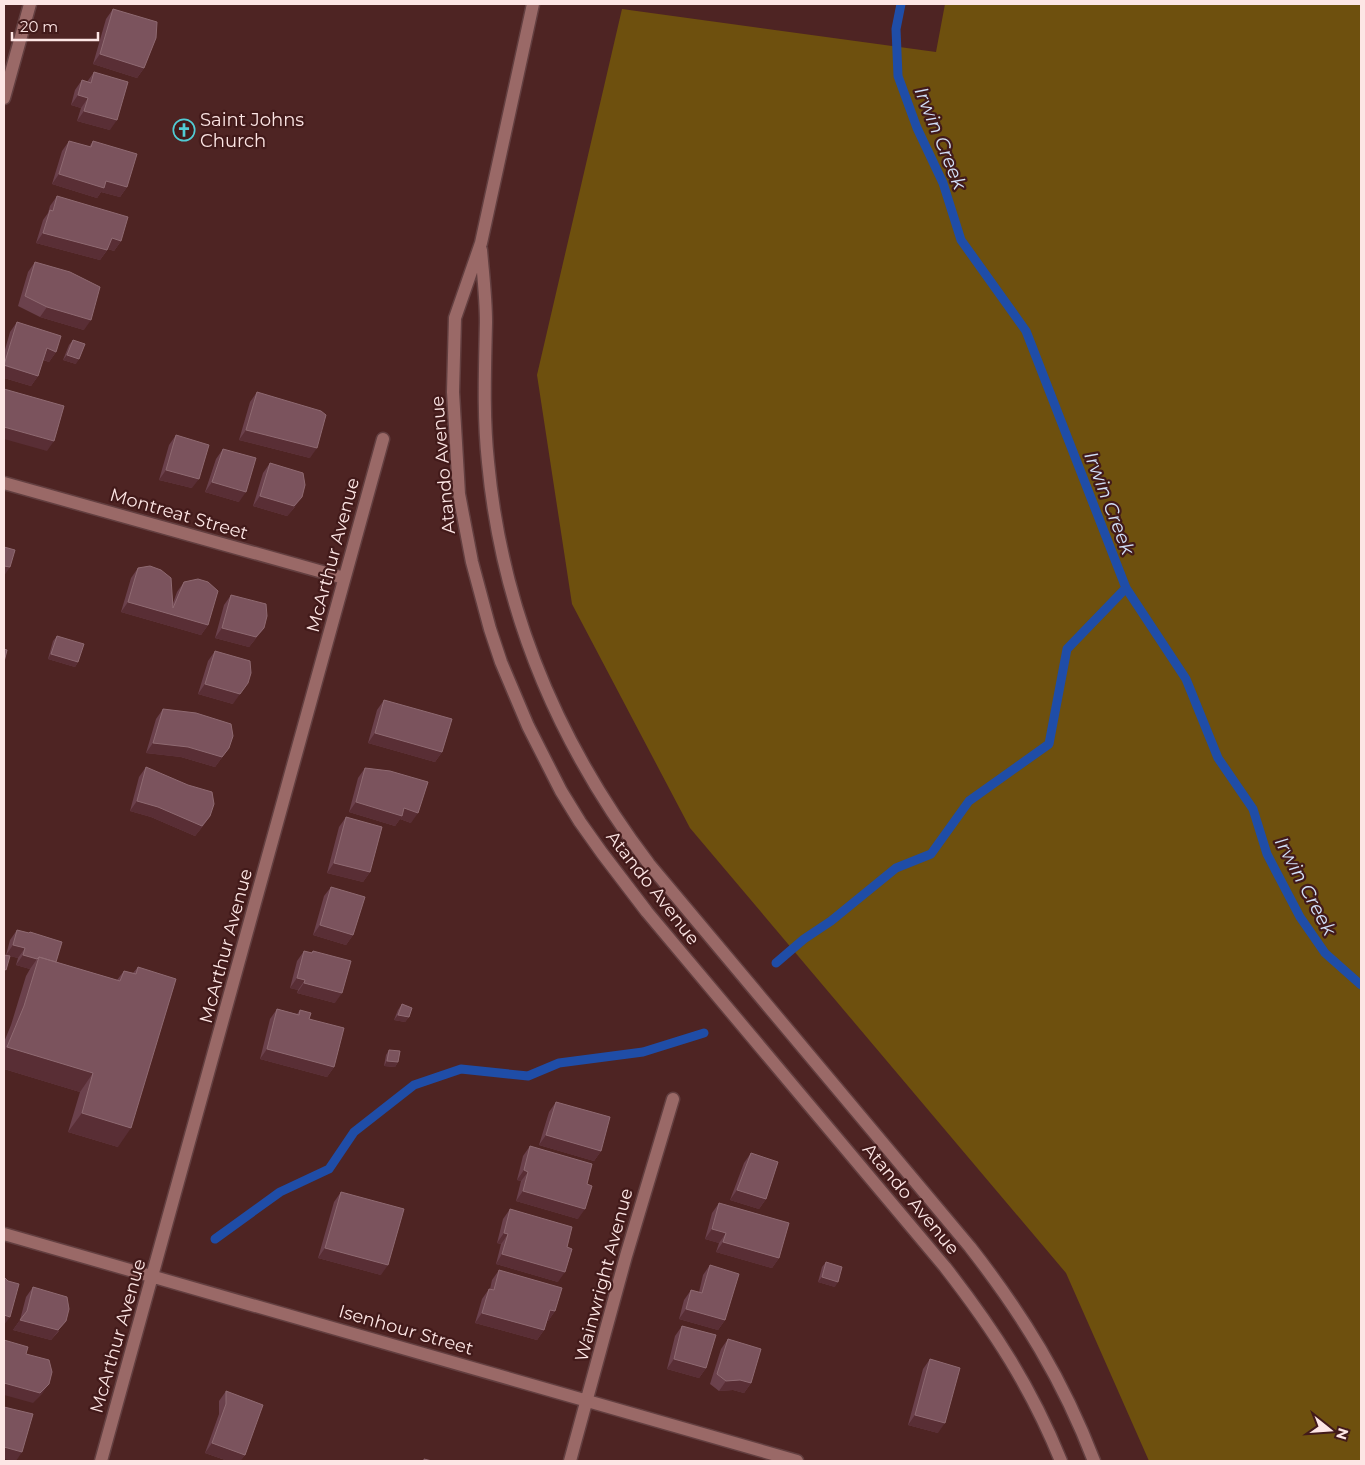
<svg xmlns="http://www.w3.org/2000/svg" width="1365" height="1465" viewBox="0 0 1365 1465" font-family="Montserrat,sans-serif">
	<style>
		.green { fill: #6e500e }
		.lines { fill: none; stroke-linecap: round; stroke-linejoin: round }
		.stream { stroke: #1f4da7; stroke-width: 9 }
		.minor-casing { stroke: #633f40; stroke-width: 15 }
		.secondary-casing { stroke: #633f40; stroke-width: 15 }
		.minor { stroke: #9a6967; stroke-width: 12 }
		.secondary { stroke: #9a6967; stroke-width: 12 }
		.wall { fill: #6b414c }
		.shaded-wall { fill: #592e35 }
		.building { fill: #7b535d; stroke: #8f6a72 }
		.labels { text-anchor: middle; stroke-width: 4.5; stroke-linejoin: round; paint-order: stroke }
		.poi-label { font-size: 18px; fill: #fde6e5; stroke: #421a1a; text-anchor: start }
		.street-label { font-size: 18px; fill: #fde6e5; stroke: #421a1a }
		.water-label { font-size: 19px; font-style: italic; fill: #d2e0f9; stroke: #421a1a }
	</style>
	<rect width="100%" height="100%" fill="#4e2423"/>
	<path class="green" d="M945,4H1361V1461H1149L1066,1273L690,828L572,604L537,375L622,9L936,52Z"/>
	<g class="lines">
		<path class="stream" d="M901,4L896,29L898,76L917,128L943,183L961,240L1026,331L1126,588L1186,679L1218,758L1253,809L1267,854L1300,917L1325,953L1361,985
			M776,963L804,939L831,921L896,868L931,854L969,801L1049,744L1067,649L1126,588
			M215,1239L280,1192L329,1169L354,1132L414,1085L461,1069L528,1076L559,1063L643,1052L704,1033"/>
		<g class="minor-casing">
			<path id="minor" d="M4,98L30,4
				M4,483L344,578
				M4,1234L797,1461
				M101,1461L383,439
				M570,1461L626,1256L673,1099"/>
		</g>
		<g class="secondary-casing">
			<path id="secondary" d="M533,4L481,243L455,318L453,392L459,494L472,562L490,629L501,662L528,726L561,791L580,822L602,853L647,912L945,1267C994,1330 1031,1387 1061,1461
				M481,250C483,274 486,298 486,322C485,369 483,415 488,462C502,612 558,744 649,864L970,1247C1023,1315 1063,1380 1094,1461"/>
		</g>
		<use href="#minor" class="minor"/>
		<use href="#secondary" class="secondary"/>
	</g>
	<path class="wall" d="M113,9L144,68L137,78L93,64L106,19Z
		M94,72L110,130L77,121L81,108L71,105L75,90L82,80L87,82Z
		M69,141L89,147L93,141L127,187L120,197L101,192L97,198L52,184L62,151Z
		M57,196L121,241L114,251L108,249L100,260L36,243L43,220L48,213L50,206Z
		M35,262L84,330L40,317L18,306L28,272Z
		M17,322L56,352L49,362L43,360L38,376L31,386L4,378V353L10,332Z
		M73,340L76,364L63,360L69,345Z
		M257,392L310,458L239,440L250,402Z
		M176,435L192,488L159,480L169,445Z
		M223,449L239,502L205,492L216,459Z
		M270,463L295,507L287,516L253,506L263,473Z
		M138,568L173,603L177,592L184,582L208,625L201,635L121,612L131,578Z
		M231,595L264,628L249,647L215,638L224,605Z
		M57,636L78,662L75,667L48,659L53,641Z
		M215,651L233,704L198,694L208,661Z
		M384,700L442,752L435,762L368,743L377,710Z
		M163,709L229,748L215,767L181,757L146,753L156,719Z
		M146,767L210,816L203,826L195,836L151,817L130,811L139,777Z
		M365,768L411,823L400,819L395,826L349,812L358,778Z
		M346,817L370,872L363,882L327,873L339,827Z
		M331,887L353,935L346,945L313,935L324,896Z
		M17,930L29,933L30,932L56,962L117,980L124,971L133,973L138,967L118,1147L68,1132L80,1092L4,1069V1042L11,1025L26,976L30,969L16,965L18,958L6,955L10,940Z
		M304,951L311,953L313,951L335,1003L297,993L298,990L290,988L297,961Z
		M402,1004L409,1017L405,1022L394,1020L398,1010Z
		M277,1009L297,1014L300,1010L309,1019L334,1067L327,1077L260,1059L270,1019Z
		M389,1050L398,1062L395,1067L384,1066L386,1055Z
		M556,1102L601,1151L594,1161L539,1145L549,1112Z
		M530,1146L578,1219L516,1201L521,1181L517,1180L523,1156Z
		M751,1153L766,1199L759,1209L730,1200L744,1163Z
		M341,1192L381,1275L318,1258L334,1202Z
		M719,1203L779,1258L772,1268L716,1252L719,1243L705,1239L712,1213Z
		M510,1209L558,1282L496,1264L501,1244L497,1243L503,1219Z
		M826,1262L835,1287L818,1282L822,1267Z
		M710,1265L725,1320L718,1330L679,1319L684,1300L691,1290L699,1292L703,1275Z
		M499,1270L555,1311L548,1321H547L544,1330L537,1340L475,1323L482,1299L489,1289H490L492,1280Z
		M33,1287L59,1331L51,1340L13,1330L20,1320L26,1297Z
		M682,1326L706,1368L699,1378L667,1369L675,1336Z
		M728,1339L751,1383L744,1393L733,1390L719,1391L710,1384L721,1349Z
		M930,1359L938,1433L908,1425L923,1369Z
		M226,1391L245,1455L240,1461H228L205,1453L219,1414V1401Z"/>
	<path class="shaded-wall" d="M100,54L144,68L137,78L93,64Z
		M78,95L88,98L81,108L71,105Z
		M84,111L117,120L110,130L77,121Z
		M59,174L106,181L127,187L120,197L101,192L97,198L52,184Z
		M43,233L107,250L100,260L36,243Z
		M112,238L121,241L114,251L105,248Z
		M47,307L91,320L84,330L40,317Z
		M47,348L56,352L49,362L40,358Z
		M67,355L79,359L76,364L63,360Z
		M4,366L38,376L31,386L4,378Z
		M4,427L54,441L47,451L4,439Z
		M246,430L317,448L310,458L239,440Z
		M166,470L199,479L192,488L159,480Z
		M212,482L246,492L239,502L205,492Z
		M260,496L302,497L295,507L287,516L253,506Z
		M4,566L10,567L4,576Z
		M128,602L208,625L201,635L121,612Z
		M222,628H264L249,647L215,638Z
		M51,654L78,662L75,667L48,659Z
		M205,684L240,694L233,704L198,694Z
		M375,733L442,752L435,762L368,743Z
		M153,743L229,748L215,767L181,757L146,753Z
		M137,801L210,816L203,826L195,836L151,817L130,811Z
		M356,802L404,808L418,813L411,823L400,819L395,826L349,812Z
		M334,863L370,872L363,882L327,873Z
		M320,925L353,935L346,945L313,935Z
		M13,945L25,948L18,958L6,955Z
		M23,955L37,959L30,969L16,965Z
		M297,978L305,980L298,990L290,988Z
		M304,983L342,993L335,1003L297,993Z
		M398,1015L409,1017L405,1022L394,1020Z
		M7,1047L93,1073L80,1092L4,1069V1052Z
		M267,1049L334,1067L327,1077L260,1059Z
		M387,1061L398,1062L395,1067L384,1066Z
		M82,1113L131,1128L118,1147L68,1132Z
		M546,1135L601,1151L594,1161L539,1145Z
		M524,1170L528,1172L521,1181L517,1180Z
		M737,1190L766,1199L759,1209L730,1200Z
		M523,1191L585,1209L578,1219L516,1201Z
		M712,1229L726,1233L719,1243L705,1239Z
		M504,1233L508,1234L501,1244L497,1243Z
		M723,1242L779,1258L772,1268L716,1252Z
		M325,1248L388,1265L381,1275L318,1258Z
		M502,1254L565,1272L558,1282L496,1264Z
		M822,1277L838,1282L835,1287L818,1282Z
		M686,1309L725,1320L718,1330L679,1319Z
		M550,1310L555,1311L548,1321L543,1320Z
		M482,1313L544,1330L537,1340L475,1323Z
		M4,1315L10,1317L4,1325Z
		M20,1320L66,1321L51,1340L13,1330Z
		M674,1359L706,1368L699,1378L667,1369Z
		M740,1380L751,1383L744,1393L733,1390L719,1391L726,1381Z
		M4,1383L49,1384L42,1394L33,1403L4,1395Z
		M915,1415L945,1423L938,1433L908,1425Z
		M212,1443L245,1455L240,1461H228L205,1453Z
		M4,1447L22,1452L16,1461H13L4,1459Z"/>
	<path class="building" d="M113,9L157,22L156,38L144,68L100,54Z
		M94,72L128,82L117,120L84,111L88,98L78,95L82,80L91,83Z
		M69,141L91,147L93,141L137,154L127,187L106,181L104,188L59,174Z
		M57,196L128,217L121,241L112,238L107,250L43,233L50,210L53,211Z
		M35,262L70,272L100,287L91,320L47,307L25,296Z
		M17,322L61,336L56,352L47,348L38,376L4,365Z
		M73,340L85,344L79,359L67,355Z
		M4,389L64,406L54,441L4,427Z
		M257,392L321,411L326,415L317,448L246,430Z
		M176,435L209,445L199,479L166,470Z
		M223,449L256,458L246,492L212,482Z
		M270,463L303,473L305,485L302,497L294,506L260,496Z
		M4,547L15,550L10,567L4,566Z
		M150,566L161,570L171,578L173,608L184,582L198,579L208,582L218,591L208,625L128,602L138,568Z
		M231,595L266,604L267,616L264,628L256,637L222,628Z
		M57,636L84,644L78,662L51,654Z
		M4,649L7,650L4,662Z
		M215,651L250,661L251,673L248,683L240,694L205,684Z
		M384,700L452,719L442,752L375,733Z
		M163,709L196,713L231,724L233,736L229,748L222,757L188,747L153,743Z
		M146,767L188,785L212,792L214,804L210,816L202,826L158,807L137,801Z
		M365,768L390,771L428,782L418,813L404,808L402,816L356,802Z
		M346,817L382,827L370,872L334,863Z
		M331,887L365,897L353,935L320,925Z
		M17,930L29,933L30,932L62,942L56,962L39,957L37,959L23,955L25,948L13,945Z
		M304,951L312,953L313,951L351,961L342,993L304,983L305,980L297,978Z
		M4,955L10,956L6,970L4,969Z
		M39,957L120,981L124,971L136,974L138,967L176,979L131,1128L82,1113L93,1073L7,1047L24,1006Z
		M402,1004L412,1008L409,1017L398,1015Z
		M277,1009L299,1015L300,1010L311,1013L309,1019L344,1028L334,1067L267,1049Z
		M389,1050L400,1051L398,1062L387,1061Z
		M556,1102L610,1117L601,1151L546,1135Z
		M530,1146L592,1164L587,1184L592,1186L585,1209L523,1191L528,1172L524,1170Z
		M751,1153L778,1162L766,1199L737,1190Z
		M341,1192L404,1209L388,1265L325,1248Z
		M719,1203L789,1223L779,1258L723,1242L726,1233L712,1229Z
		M510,1209L572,1227L567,1247L572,1249L565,1272L502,1254L508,1234L504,1233Z
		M826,1262L842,1267L838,1282L822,1277Z
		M710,1265L739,1274L725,1320L686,1309L691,1290L702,1293Z
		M499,1270L562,1288L555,1311L550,1310L544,1330L482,1313L489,1289L494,1290Z
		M4,1277L8,1281L19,1284L10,1317L4,1315Z
		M33,1287L67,1297L69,1309L66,1321L58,1330L20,1320L27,1311Z
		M682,1326L716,1335L706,1368L674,1359Z
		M728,1339L761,1349L751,1383L740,1380L726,1381L717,1374Z
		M4,1340L28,1347L26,1354L49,1360L52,1372L49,1384L40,1393L4,1383Z
		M930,1359L960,1368L945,1423L915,1415Z
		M226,1391L263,1405L245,1455L212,1443L226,1404Z
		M4,1407L33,1414L22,1452L4,1447Z
		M424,1459L432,1461H424Z"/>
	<defs>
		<g id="church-ring" transform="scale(1.125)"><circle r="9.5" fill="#421a1a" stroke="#51ccd5" stroke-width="1.5"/><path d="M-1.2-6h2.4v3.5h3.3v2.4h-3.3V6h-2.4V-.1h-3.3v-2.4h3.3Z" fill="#51ccd5"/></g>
	</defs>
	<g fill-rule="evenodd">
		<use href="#church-ring" x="184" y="130"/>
	</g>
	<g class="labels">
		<g class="poi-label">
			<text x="200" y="126">Saint Johns<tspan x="200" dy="21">Church</tspan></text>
		</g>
		<g class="street-label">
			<text transform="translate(443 465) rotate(-95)" y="6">Atando Avenue</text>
			<text transform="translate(179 514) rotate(16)" y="6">Montreat Street</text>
			<text transform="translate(333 555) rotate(-75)" y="6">McArthur Avenue</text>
			<text transform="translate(653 888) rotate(52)" y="6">Atando Avenue</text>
			<text transform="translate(226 946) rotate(-75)" y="6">McArthur Avenue</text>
			<text transform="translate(911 1199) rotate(50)" y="6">Atando Avenue</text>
			<text transform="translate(604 1275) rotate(-75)" y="6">Wainwright Avenue</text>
			<text transform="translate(406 1330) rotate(16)" y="6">Isenhour Street</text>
			<text transform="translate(118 1336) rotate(-74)" y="6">McArthur Avenue</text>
		</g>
		<g class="water-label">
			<text transform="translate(941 138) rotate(68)" y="7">Irwin Creek</text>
			<text transform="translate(1110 503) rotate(69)" y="7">Irwin Creek</text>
			<text transform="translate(1306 886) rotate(62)" y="7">Irwin Creek</text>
		</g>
	</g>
	<rect width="1365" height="1465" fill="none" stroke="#fde6e5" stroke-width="10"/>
	<g transform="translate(1330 1430) rotate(107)" stroke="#421a1a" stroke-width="4" paint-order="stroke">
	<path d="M0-4L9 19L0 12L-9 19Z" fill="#fde6e5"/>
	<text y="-8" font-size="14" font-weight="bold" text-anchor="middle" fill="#fde6e5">N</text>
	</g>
	<path d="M12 32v8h86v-8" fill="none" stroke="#fde6e5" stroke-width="2.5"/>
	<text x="20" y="32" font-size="15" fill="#fde6e5" stroke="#421a1a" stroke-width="4" paint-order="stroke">20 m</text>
</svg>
